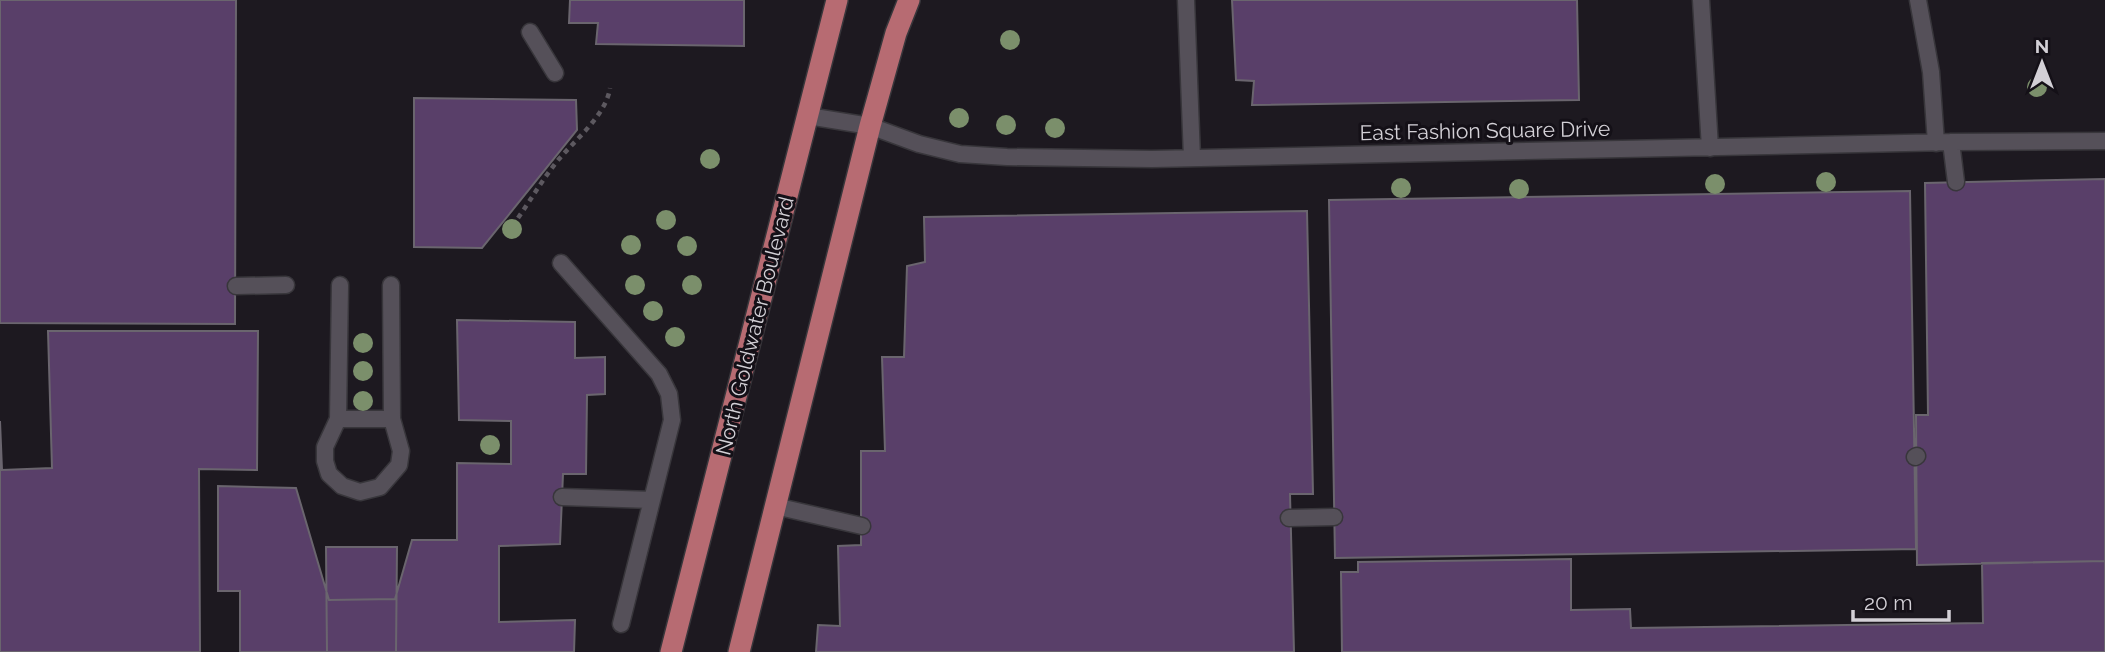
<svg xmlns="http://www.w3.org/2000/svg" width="2105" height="652" viewBox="0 0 2105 652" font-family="Raleway,sans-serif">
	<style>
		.building { fill: #593f69; stroke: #6a656e; stroke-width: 2 }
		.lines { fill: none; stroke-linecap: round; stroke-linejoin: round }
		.lane-casing { stroke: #38363b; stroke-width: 19 }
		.primary-casing { stroke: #38363b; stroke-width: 24 }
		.path { stroke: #5d5960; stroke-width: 4.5; stroke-dasharray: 5 5; stroke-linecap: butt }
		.lane { stroke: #555059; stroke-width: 16 }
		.primary { stroke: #b76b72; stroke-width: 21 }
		.tree { fill: #7b8f6b }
		.labels { text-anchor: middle; stroke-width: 6; stroke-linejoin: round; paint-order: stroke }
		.street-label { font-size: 21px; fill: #d3d0d6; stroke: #141017 }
	</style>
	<rect width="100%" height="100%" fill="#1d1920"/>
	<path class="building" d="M0,0H236L235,324L0,323Z
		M570,0H744V46L596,44L598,23H569Z
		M1232,0H1577L1579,100L1252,105L1254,81L1236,80Z
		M414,98L576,100L577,130L482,248L414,247Z
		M2105,179V561L1917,565L1916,415H1928L1925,183Z
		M1910,191L1916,549L1335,558L1329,200Z
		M1307,211L1313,494H1290L1294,652H816L818,625L840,626L838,546L861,545V451H885L882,357H904L907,266L925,262L924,217Z
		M457,320L575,322V358L605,357V394L587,395L586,474H563L560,544L499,546V622L575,620L574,652H240V591H218V486L296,488L329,600L395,599L412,540H457V463L511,464V421L459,420Z
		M48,331H258L257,470L199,469L200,652H0V421L2,470L52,468Z
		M326,547H397L396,652H327Z
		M1571,559V610L1630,609L1631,628L1983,623L1982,563L2105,561V652H1342L1341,572H1358V562Z"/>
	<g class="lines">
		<g class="lane-casing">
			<path id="lane" d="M1186,0L1192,158
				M1701,0L1710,148
				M1918,0L1931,72L1936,143
				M530,32L555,73
				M808,116L870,126L919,144L960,154L1007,157L1152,159L1951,142L2105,141
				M1951,142L1956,182
				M561,263L659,374L669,394L672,420L621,624
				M340,285L338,419L325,447V461L329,474L342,486L360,492L380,487L399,465L401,451L392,419L391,285
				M236,286L286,285
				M338,419H392
				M1915,457L1917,456
				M562,497L652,500
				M775,506L862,526
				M1289,518L1334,517"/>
		</g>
		<g class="primary-casing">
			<path id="primary" d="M671,652L837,0
				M739,652L870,126L896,33L909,0"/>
		</g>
		<path class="path" d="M518,218C532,198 544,177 559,159C576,139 606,115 610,88"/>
		<use href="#lane" class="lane"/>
		<use href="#primary" class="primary"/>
	</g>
	<g class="tree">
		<circle cx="1010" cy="40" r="10"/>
		<circle cx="2037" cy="87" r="10"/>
		<circle cx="959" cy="118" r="10"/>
		<circle cx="1006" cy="125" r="10"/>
		<circle cx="1055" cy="128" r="10"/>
		<circle cx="710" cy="159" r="10"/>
		<circle cx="1826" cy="182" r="10"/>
		<circle cx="1715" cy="184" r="10"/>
		<circle cx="1401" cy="188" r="10"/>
		<circle cx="1519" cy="189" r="10"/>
		<circle cx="666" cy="220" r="10"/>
		<circle cx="512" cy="229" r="10"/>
		<circle cx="631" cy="245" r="10"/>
		<circle cx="687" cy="246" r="10"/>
		<circle cx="635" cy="285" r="10"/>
		<circle cx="692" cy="285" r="10"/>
		<circle cx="653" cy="311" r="10"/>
		<circle cx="675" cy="337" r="10"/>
		<circle cx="363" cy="343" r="10"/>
		<circle cx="363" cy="371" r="10"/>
		<circle cx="363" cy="401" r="10"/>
		<circle cx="490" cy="445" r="10"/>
	</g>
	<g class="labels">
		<g class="street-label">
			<text transform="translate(1485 131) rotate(-1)" y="7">East Fashion Square Drive</text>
			<text transform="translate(755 326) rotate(-76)" y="7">North Goldwater Boulevard</text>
		</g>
	</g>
	<g transform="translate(2042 63)" stroke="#141017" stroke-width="5" paint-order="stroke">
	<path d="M0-5L12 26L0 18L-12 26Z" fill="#d3d0d6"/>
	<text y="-10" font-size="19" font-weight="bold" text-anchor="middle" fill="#d3d0d6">N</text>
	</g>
	<path d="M1853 610v10h96v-10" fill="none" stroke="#d3d0d6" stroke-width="3.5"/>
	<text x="1864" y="610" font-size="21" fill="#d3d0d6" stroke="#141017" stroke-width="5" paint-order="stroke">20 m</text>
</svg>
